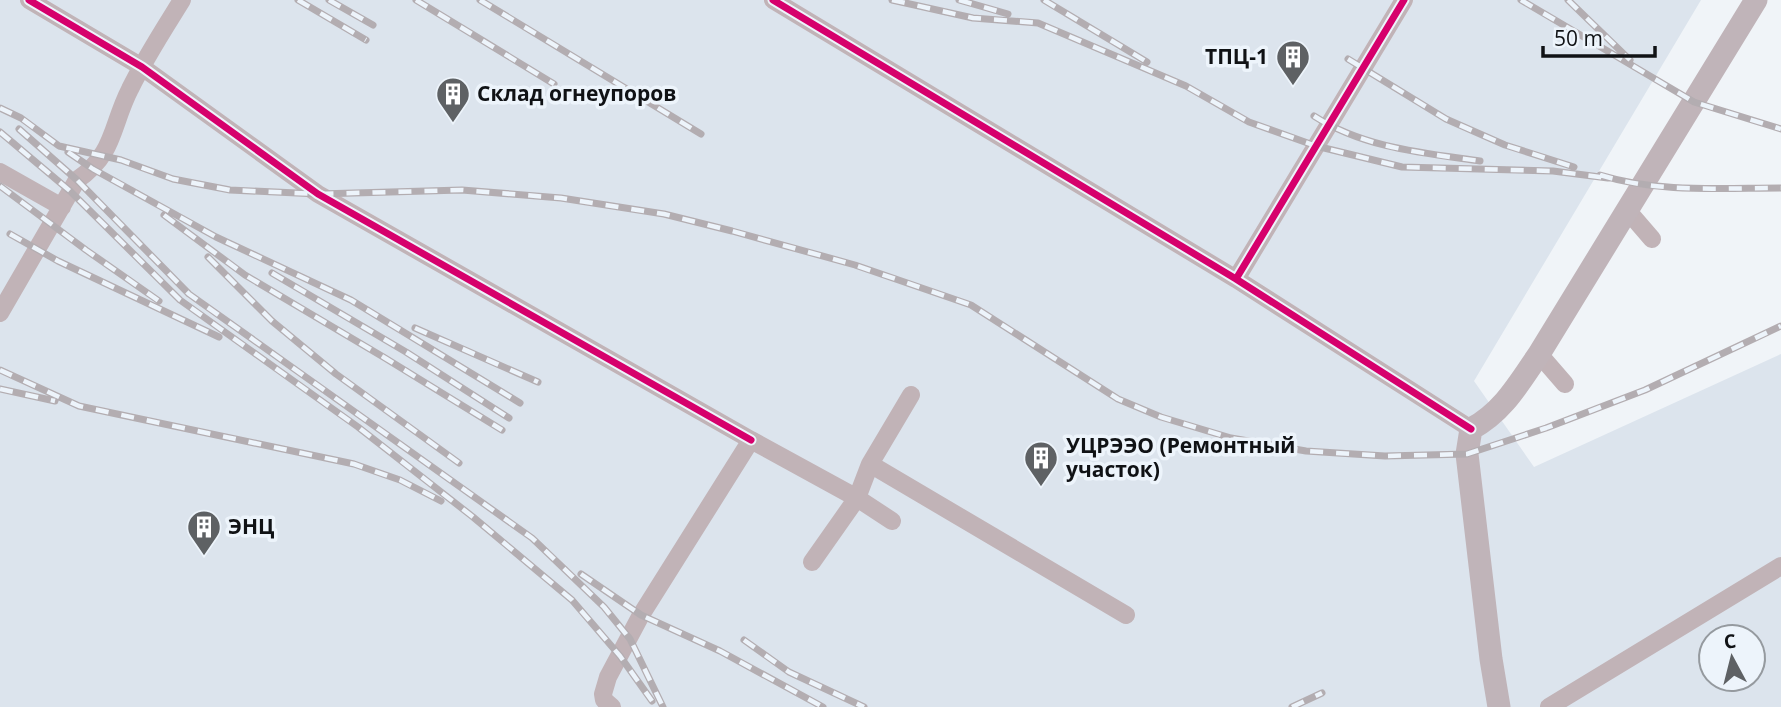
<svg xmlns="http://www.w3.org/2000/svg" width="1781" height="707" viewBox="0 0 1781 707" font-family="'Open Sans',sans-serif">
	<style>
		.built { fill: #dce4ed; fill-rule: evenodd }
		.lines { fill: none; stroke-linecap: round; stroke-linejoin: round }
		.minor { stroke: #c1b3b7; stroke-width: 18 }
		.major { stroke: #c0b4b9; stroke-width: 23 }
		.rail-casing { stroke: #b3adb1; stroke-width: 7 }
		.rail { stroke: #edf4fb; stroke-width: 4.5; stroke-dasharray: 13; stroke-linecap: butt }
		.cycleway-casing { stroke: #edf4fb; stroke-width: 11 }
		.cycleway { stroke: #d6006c; stroke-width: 7 }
		.labels { text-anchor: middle; stroke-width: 7; stroke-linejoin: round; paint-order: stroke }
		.poi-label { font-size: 21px; font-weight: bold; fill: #101215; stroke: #edf4fb; text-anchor: start }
	</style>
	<rect width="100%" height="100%" fill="#f0f4f8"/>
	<path class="built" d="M0,0H1701L1474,381L1534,467L1781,354V707H0ZM1711,637H1753V679H1711Z"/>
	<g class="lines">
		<path class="minor" d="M29,0L142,67L318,194L751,440
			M773,0L1236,279L1471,429
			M0,172L62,207
			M1627,210L1652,239
			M1236,279L1404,0
			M0,313L77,180C115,154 111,126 130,89C145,58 164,29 182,0
			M1539,354L1565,384
			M870,464L1126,615
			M812,562L857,498L870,464L911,395
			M612,707L604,700L603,694L608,677L641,615L751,440L857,498L892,521
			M1549,707L1781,566"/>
		<path class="major" d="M1499,707L1491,659L1467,454L1471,429C1503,412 1519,383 1539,354L1756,0"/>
		<g class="rail-casing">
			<path id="rail" d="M298,0L366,40
				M329,0L373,25
				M416,0L554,84
				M480,0L701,134
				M892,0L973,18L1038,23L1186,86L1249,122L1316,146L1402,167L1553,171L1608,178
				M959,0L1008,14
				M1044,0L1147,62
				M1521,0L1694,102L1781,129
				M1568,0L1630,60
				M1348,59L1446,119L1505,145L1574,167
				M0,108L21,118L59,146L121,160L173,179L230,190L318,194L462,190L561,198L664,214L732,231L855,265L971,305L1118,399L1161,417L1231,438L1306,451L1385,456L1467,454L1546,428L1645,390L1781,326
				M1314,116C1364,148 1423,153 1480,161
				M19,129L77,180L189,294L532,538L604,607L630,639L663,707
				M0,132L70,191L180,300L358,427L473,517L572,600L620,656L652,701
				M68,152L93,169L216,237L351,300L520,403
				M1600,175C1658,193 1721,188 1781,188
				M0,186L86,250L159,301
				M164,215L245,275L385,358L502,430
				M10,234L58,261L219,337
				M208,257L272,321L336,374L459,463
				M272,273L406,352L509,418
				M415,328L538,382
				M0,370L79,406L354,464L400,480L441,501
				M0,389L55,401
				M581,574L641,615L720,651L823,707
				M744,640L789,672L864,707
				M1292,707L1322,693"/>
		</g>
		<use href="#rail" class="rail"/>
		<g class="cycleway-casing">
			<path id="cycleway" d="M29,0L142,67L318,194L751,440
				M773,0L1236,279L1471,429
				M1236,279L1404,0"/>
		</g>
		<use href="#cycleway" class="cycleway"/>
	</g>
	<defs>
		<g id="building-pin" transform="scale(1.75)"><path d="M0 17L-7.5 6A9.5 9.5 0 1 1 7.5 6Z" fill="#5e6164" stroke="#edf4fb"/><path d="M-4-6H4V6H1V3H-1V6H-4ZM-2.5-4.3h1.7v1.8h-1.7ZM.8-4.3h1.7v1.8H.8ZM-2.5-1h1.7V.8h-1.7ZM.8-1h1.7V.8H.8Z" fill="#fff"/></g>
	</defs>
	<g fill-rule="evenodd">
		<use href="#building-pin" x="1293" y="57"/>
		<use href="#building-pin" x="453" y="94"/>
		<use href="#building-pin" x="1041" y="458"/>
		<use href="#building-pin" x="204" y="527"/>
	</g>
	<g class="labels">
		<g class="poi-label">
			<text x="1268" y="64" text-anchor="end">ТПЦ-1</text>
			<text x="477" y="101">Склад огнеупоров</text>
			<text x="1066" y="453">УЦРЭЭО (Ремонтный<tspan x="1066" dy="24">участок)</tspan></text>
			<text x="228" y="534">ЭНЦ</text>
		</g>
	</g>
	<g transform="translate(1732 658) rotate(353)"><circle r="33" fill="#edf4fb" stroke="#959a9f" stroke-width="2"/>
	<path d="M0-5L12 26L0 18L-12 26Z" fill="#5e6164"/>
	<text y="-10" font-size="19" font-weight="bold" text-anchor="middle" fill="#101215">С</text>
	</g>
	<path d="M1543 46v10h112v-10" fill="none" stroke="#101215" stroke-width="3.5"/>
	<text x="1554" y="46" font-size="21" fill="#101215" stroke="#edf4fb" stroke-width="5" paint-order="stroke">50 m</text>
</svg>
